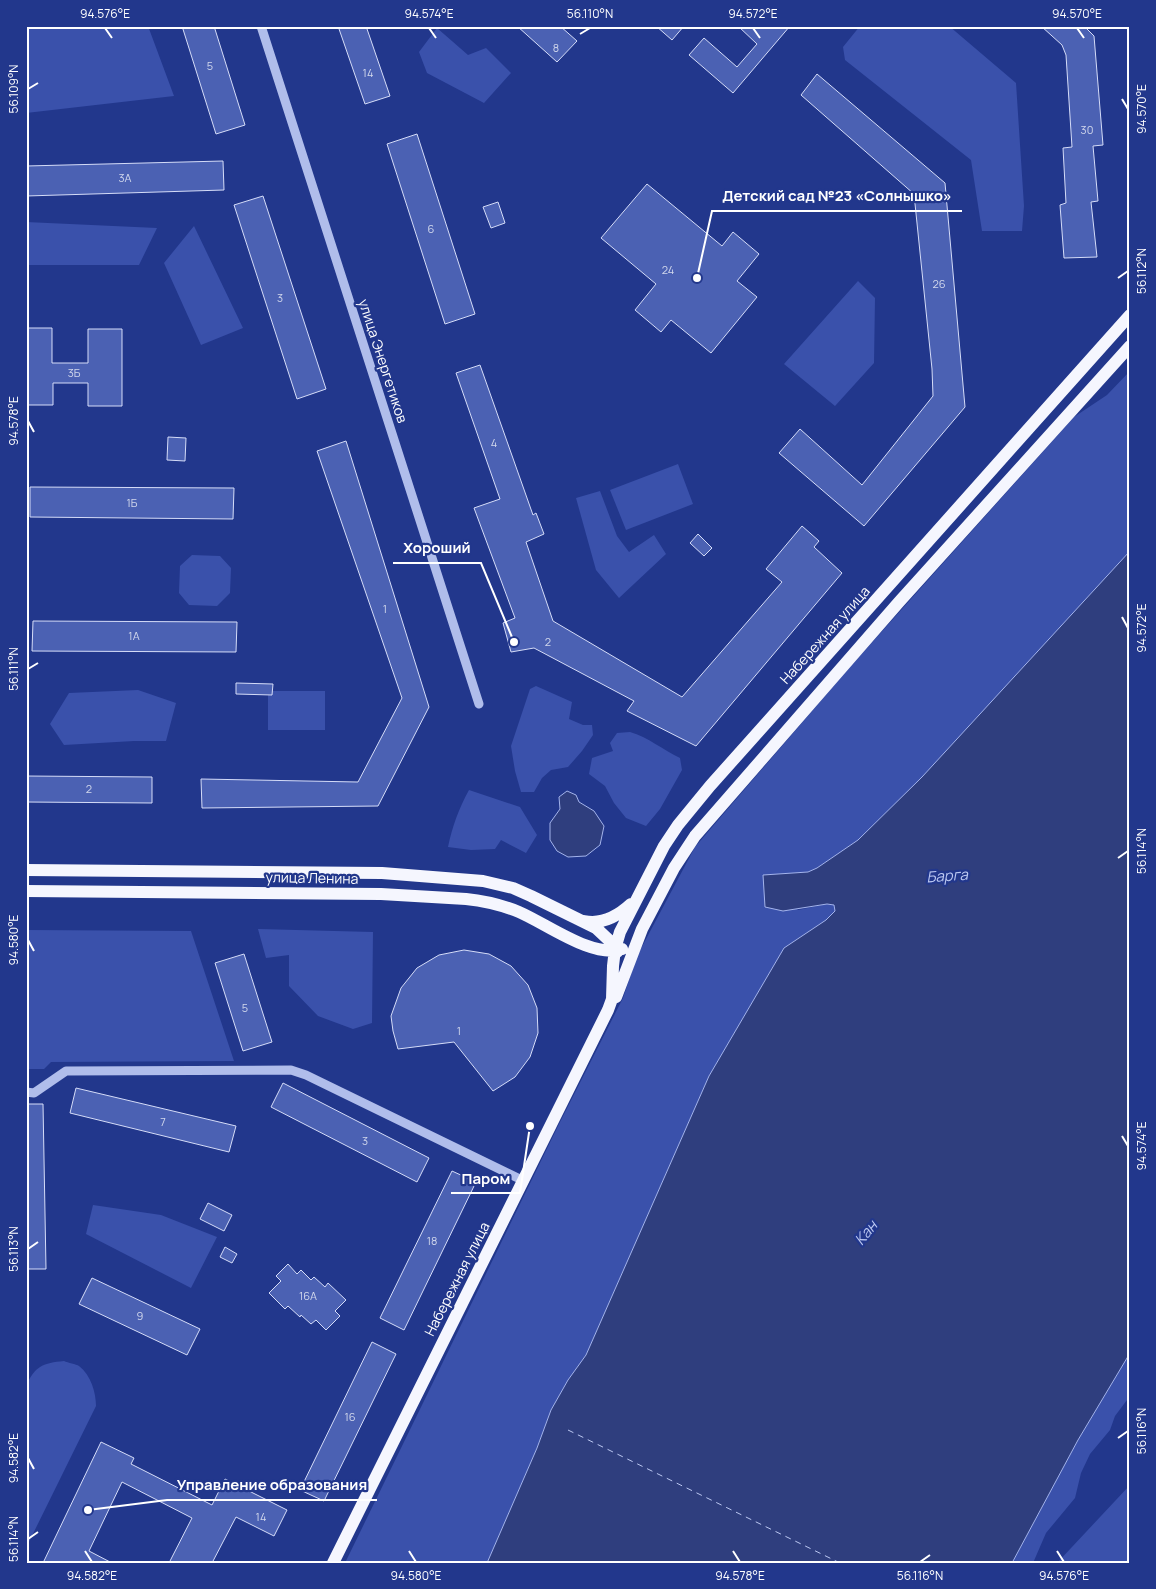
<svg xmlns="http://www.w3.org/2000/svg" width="1156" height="1589" viewBox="0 0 1156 1589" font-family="Manrope,sans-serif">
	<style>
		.green { fill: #3a51ab }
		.water { fill: #2f3e7e; stroke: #a4b4ec }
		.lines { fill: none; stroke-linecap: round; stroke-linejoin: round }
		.ferry { stroke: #bcc8f2; stroke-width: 1; stroke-dasharray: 6 5; stroke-linecap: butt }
		.building { fill: #4b61b3; stroke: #d5dcf8 }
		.minor { stroke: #b0bdeb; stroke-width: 9 }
		.major { stroke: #f5f6fe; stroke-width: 12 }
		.ticks { fill: none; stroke: #fff; stroke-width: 2 }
		.labels { text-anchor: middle; stroke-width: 4.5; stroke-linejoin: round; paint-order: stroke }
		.number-label { font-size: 11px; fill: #d2d8ec }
		.street-label { font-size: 14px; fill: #fff; stroke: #22378c }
		.water-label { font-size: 15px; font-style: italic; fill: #bcc8f2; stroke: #22378c }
		.leader { fill: none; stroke: #fff; stroke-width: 2 }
		.callout-dot { fill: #fff; stroke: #22378c; stroke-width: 2 }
		.callout-label { font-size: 15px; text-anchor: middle; font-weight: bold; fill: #fff; stroke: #22378c; stroke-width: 4.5; stroke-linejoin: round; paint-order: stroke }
		.neatline { fill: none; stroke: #fff; stroke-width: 2 }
		.ticks-label { font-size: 12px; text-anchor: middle; fill: #fff }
	</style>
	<rect width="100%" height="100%" fill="#22378c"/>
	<path class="green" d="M26,26H148L174,96L26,113Z
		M860,26H949L1016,83L1024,206L1022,231H982L971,160L845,60L843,47Z
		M437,28L468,55L486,48L511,73L484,103L427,73L419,52Z
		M26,222L157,228L139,265H26Z
		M194,226L243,328L201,345L164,263Z
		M858,281L875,298L874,363L835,406L784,364Z
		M1130,371V551L922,777L858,840L817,868L808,872L763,876L798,910L827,904L834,905L835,911L826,920L784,948L709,1076L586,1355L568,1380L551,1410L537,1448L487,1563H345L559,1124L623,998L637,956L695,847L850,667L1074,417L1107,395Z
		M678,464L693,504L626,530L610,490Z
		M600,491L617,536L629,552L654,535L666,554L619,598L596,570L576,498Z
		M192,555L220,556L231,568L230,593L217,606L189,605L179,593L180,566Z
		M536,686L572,702L569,719L583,725H592L593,735L582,751L568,767L551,770L542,778L534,792H521L515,771L511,746L530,689Z
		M138,690L176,703L166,741H134L64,745L50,724L69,693Z
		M268,691H325V730H268Z
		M630,732C648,737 663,750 680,758L682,770L660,809L646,826L626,818L614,803L605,786L589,774L592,758L613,751L610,743L617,733Z
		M469,790L520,807L537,835L526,853L501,840L495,849L471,850L448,847C452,827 459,808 469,790Z
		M258,929L373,932L372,1023L353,1029L318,1016L289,986V955L266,958Z
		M26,930L191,931L234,1061L51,1062L44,1069H26Z
		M93,1205L161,1215L217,1237L191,1288L86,1234Z
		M1130,1353V1396L1115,1416L1110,1430L1090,1454L1081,1473L1075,1498L1046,1533L1033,1563H1012L1078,1440Z
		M64,1361C68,1363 76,1364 79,1366C91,1375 96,1393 96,1406L26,1548V1386C35,1366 43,1363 64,1361Z
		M1130,1485V1563H1057Z"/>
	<path class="water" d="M1130,551V1353L1078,1440L1012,1563H487L537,1448L551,1410L568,1380L586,1355L709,1076L784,948L826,920L835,911L834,905L827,904L783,911L765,907L763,875L808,872L817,868L858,840L922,777Z
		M567,791L576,795L579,802L594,811L604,826L600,845L586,856L568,857L557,851L550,840V823L560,809L559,797Z"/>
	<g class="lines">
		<path class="ferry" d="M568,1430L840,1563"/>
	</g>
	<path class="building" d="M182,26H214L245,125L216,134Z
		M338,26H366L390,96L365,104Z
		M517,26H560L577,41L557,62Z
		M656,26H684L672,40Z
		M738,26H790L733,93L689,55L704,38L737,67L757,44Z
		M1041,26H1084L1094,36L1103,145L1093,146L1098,201L1091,202L1097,257L1064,258L1060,205L1066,203L1063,148L1072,147L1066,55L1062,45Z
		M817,74L945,183L965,407L864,526L779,453L800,429L862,485L933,396L932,369L914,194L801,95Z
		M417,134L475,314L445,324L387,144Z
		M223,161L224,190L26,196V166Z
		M647,184L722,246L733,232L759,254L737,281L757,297L711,353L671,320L661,332L635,310L656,284L601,238Z
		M263,196L326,389L297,399L234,205Z
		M498,202L505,223L491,228L483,207Z
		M26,328H52V363H88V329H122V406H88V383H53V405H26Z
		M480,365L533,515L536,513L544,534L526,542L553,621L682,697L782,582L766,569L802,526L819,541L814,547L842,573L696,746L627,711L634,701L534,648L511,652L503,623L515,618L474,508L500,499L456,373Z
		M168,437L186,438L185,461L167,460Z
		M346,441L429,707L378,806L202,808L201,779L358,782L402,698L317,451Z
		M30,487L234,488L233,519L30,517Z
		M698,534L712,548L704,556L690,543Z
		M33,621L237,622L236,652L32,651Z
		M236,683L273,684L272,695L236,694Z
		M26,776L152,777V803L26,802Z
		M464,950L489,954L511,966L528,985L537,1008L538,1033L530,1057L515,1077L493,1091L454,1042L398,1049L393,1031L391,1016L401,988L417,968L439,955Z
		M244,954L272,1042L243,1051L215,963Z
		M283,1083L429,1158L417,1182L271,1107Z
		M76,1088L236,1126L229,1152L70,1113Z
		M26,1104H43L46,1269H26Z
		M452,1171L476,1182L404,1330L380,1318Z
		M208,1203L232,1215L224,1231L200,1219Z
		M225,1247L237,1254L232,1263L220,1257Z
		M288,1264L297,1274L301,1270L311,1280L314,1277L325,1287L328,1283L346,1300L335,1311L340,1316L326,1330L316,1320L311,1324L301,1315L300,1317L288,1306L285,1309L269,1293L281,1281L276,1276Z
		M92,1278L200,1329L187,1355L79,1304Z
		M372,1342L396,1354L324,1501L300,1490Z
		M101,1442L134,1458L131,1464L212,1505L225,1479L287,1510L274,1536L236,1517L212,1563H169L192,1518L122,1482L89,1551L112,1563H43Z"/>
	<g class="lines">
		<path class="minor" d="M261,26L479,704
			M26,1092L34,1093L66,1071L291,1070L306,1075L524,1181"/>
		<path class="major" d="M26,870L382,873L483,881L513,888L531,896L596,928L612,943L617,952
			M26,891L381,894L466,899C485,901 502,905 519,912C547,924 593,959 622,949
			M584,921C603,925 618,916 631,904
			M616,997L642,929L674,868L695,836L899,602L1130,346
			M333,1563L608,1010L612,999L613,966L615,949L620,932L664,846L678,825L710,786L1130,315"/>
	</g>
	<path class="ticks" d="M105,28L112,38M429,28L436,38M753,28L760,38M1077,28L1084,38M580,34L590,28M28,89L38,83M1122,99L1128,109M1118,278L1128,271M28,421L34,432M1122,617L1128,628M28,669L38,663M1118,858L1128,851M28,940L34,951M1122,1136L1128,1146M28,1249L38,1242M1118,1438L1128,1431M28,1458L34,1469M28,1539L38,1532M85,1551L92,1562M409,1551L416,1562M733,1551L740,1562M1057,1551L1064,1562M920,1562L930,1555"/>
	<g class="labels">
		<g class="number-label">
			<text x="556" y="52">8</text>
			<text x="210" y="70">5</text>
			<text x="368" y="77">14</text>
			<text x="1087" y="134">30</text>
			<text x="125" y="182">3А</text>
			<text x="431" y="233">6</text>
			<text x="668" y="274">24</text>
			<text x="939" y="288">26</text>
			<text x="280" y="302">3</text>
			<text x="74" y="377">3Б</text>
			<text x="494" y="447">4</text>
			<text x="132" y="507">1Б</text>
			<text x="385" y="613">1</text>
			<text x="134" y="640">1А</text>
			<text x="548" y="646">2</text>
			<text x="89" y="793">2</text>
			<text x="245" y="1012">5</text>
			<text x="459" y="1035">1</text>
			<text x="163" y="1126">7</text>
			<text x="365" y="1145">3</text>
			<text x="432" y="1245">18</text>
			<text x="308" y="1300">16А</text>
			<text x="140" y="1320">9</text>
			<text x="350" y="1421">16</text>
			<text x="261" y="1521">14</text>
		</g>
		<g class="street-label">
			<text transform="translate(383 361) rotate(72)" y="5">улица Энергетиков</text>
			<text transform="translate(825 635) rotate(-48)" y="5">Набережная улица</text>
			<text transform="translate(312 878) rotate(1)" y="5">улица Ленина</text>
			<text transform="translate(457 1279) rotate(-63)" y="5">Набережная улица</text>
		</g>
		<g class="water-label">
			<text transform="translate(947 876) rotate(-4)" y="5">Барга</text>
			<text transform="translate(866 1233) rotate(-51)" y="5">Кан</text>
		</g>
	</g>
	<path class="leader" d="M697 278L712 211H962M514 642L481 563H393M530 1126L520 1193H451M88 1510L167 1500H377"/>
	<g class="callout-dot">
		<circle cx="697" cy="278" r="5"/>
		<circle cx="514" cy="642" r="5"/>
		<circle cx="530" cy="1126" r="5"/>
		<circle cx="88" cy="1510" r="5"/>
	</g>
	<g class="callout-label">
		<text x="837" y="201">Детский сад №23 «Солнышко»</text>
		<text x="437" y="553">Хороший</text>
		<text x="486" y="1184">Паром</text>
		<text x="272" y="1490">Управление образования</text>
	</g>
	<rect width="1156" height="1589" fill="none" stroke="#22378c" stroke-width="55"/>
	<rect x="28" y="28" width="1100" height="1534" class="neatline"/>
	<g class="ticks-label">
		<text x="105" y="18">94.576°E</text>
		<text x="429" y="18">94.574°E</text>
		<text x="590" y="18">56.110°N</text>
		<text x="753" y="18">94.572°E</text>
		<text x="1077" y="18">94.570°E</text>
		<text transform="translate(14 89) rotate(-90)" y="4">56.109°N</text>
		<text transform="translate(1142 109) rotate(-90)" y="4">94.570°E</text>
		<text transform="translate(1142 271) rotate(-90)" y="4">56.112°N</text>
		<text transform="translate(14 421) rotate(-90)" y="4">94.578°E</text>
		<text transform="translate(1142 628) rotate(-90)" y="4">94.572°E</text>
		<text transform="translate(14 669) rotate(-90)" y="4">56.111°N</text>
		<text transform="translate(1142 851) rotate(-90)" y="4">56.114°N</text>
		<text transform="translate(14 940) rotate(-90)" y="4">94.580°E</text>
		<text transform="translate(1142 1146) rotate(-90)" y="4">94.574°E</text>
		<text transform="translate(14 1249) rotate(-90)" y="4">56.113°N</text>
		<text transform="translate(1142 1431) rotate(-90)" y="4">56.116°N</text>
		<text transform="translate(14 1458) rotate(-90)" y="4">94.582°E</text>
		<text transform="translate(14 1539) rotate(-90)" y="4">56.114°N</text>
		<text x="92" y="1580">94.582°E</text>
		<text x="416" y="1580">94.580°E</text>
		<text x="740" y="1580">94.578°E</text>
		<text x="920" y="1580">56.116°N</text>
		<text x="1064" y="1580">94.576°E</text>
	</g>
</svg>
